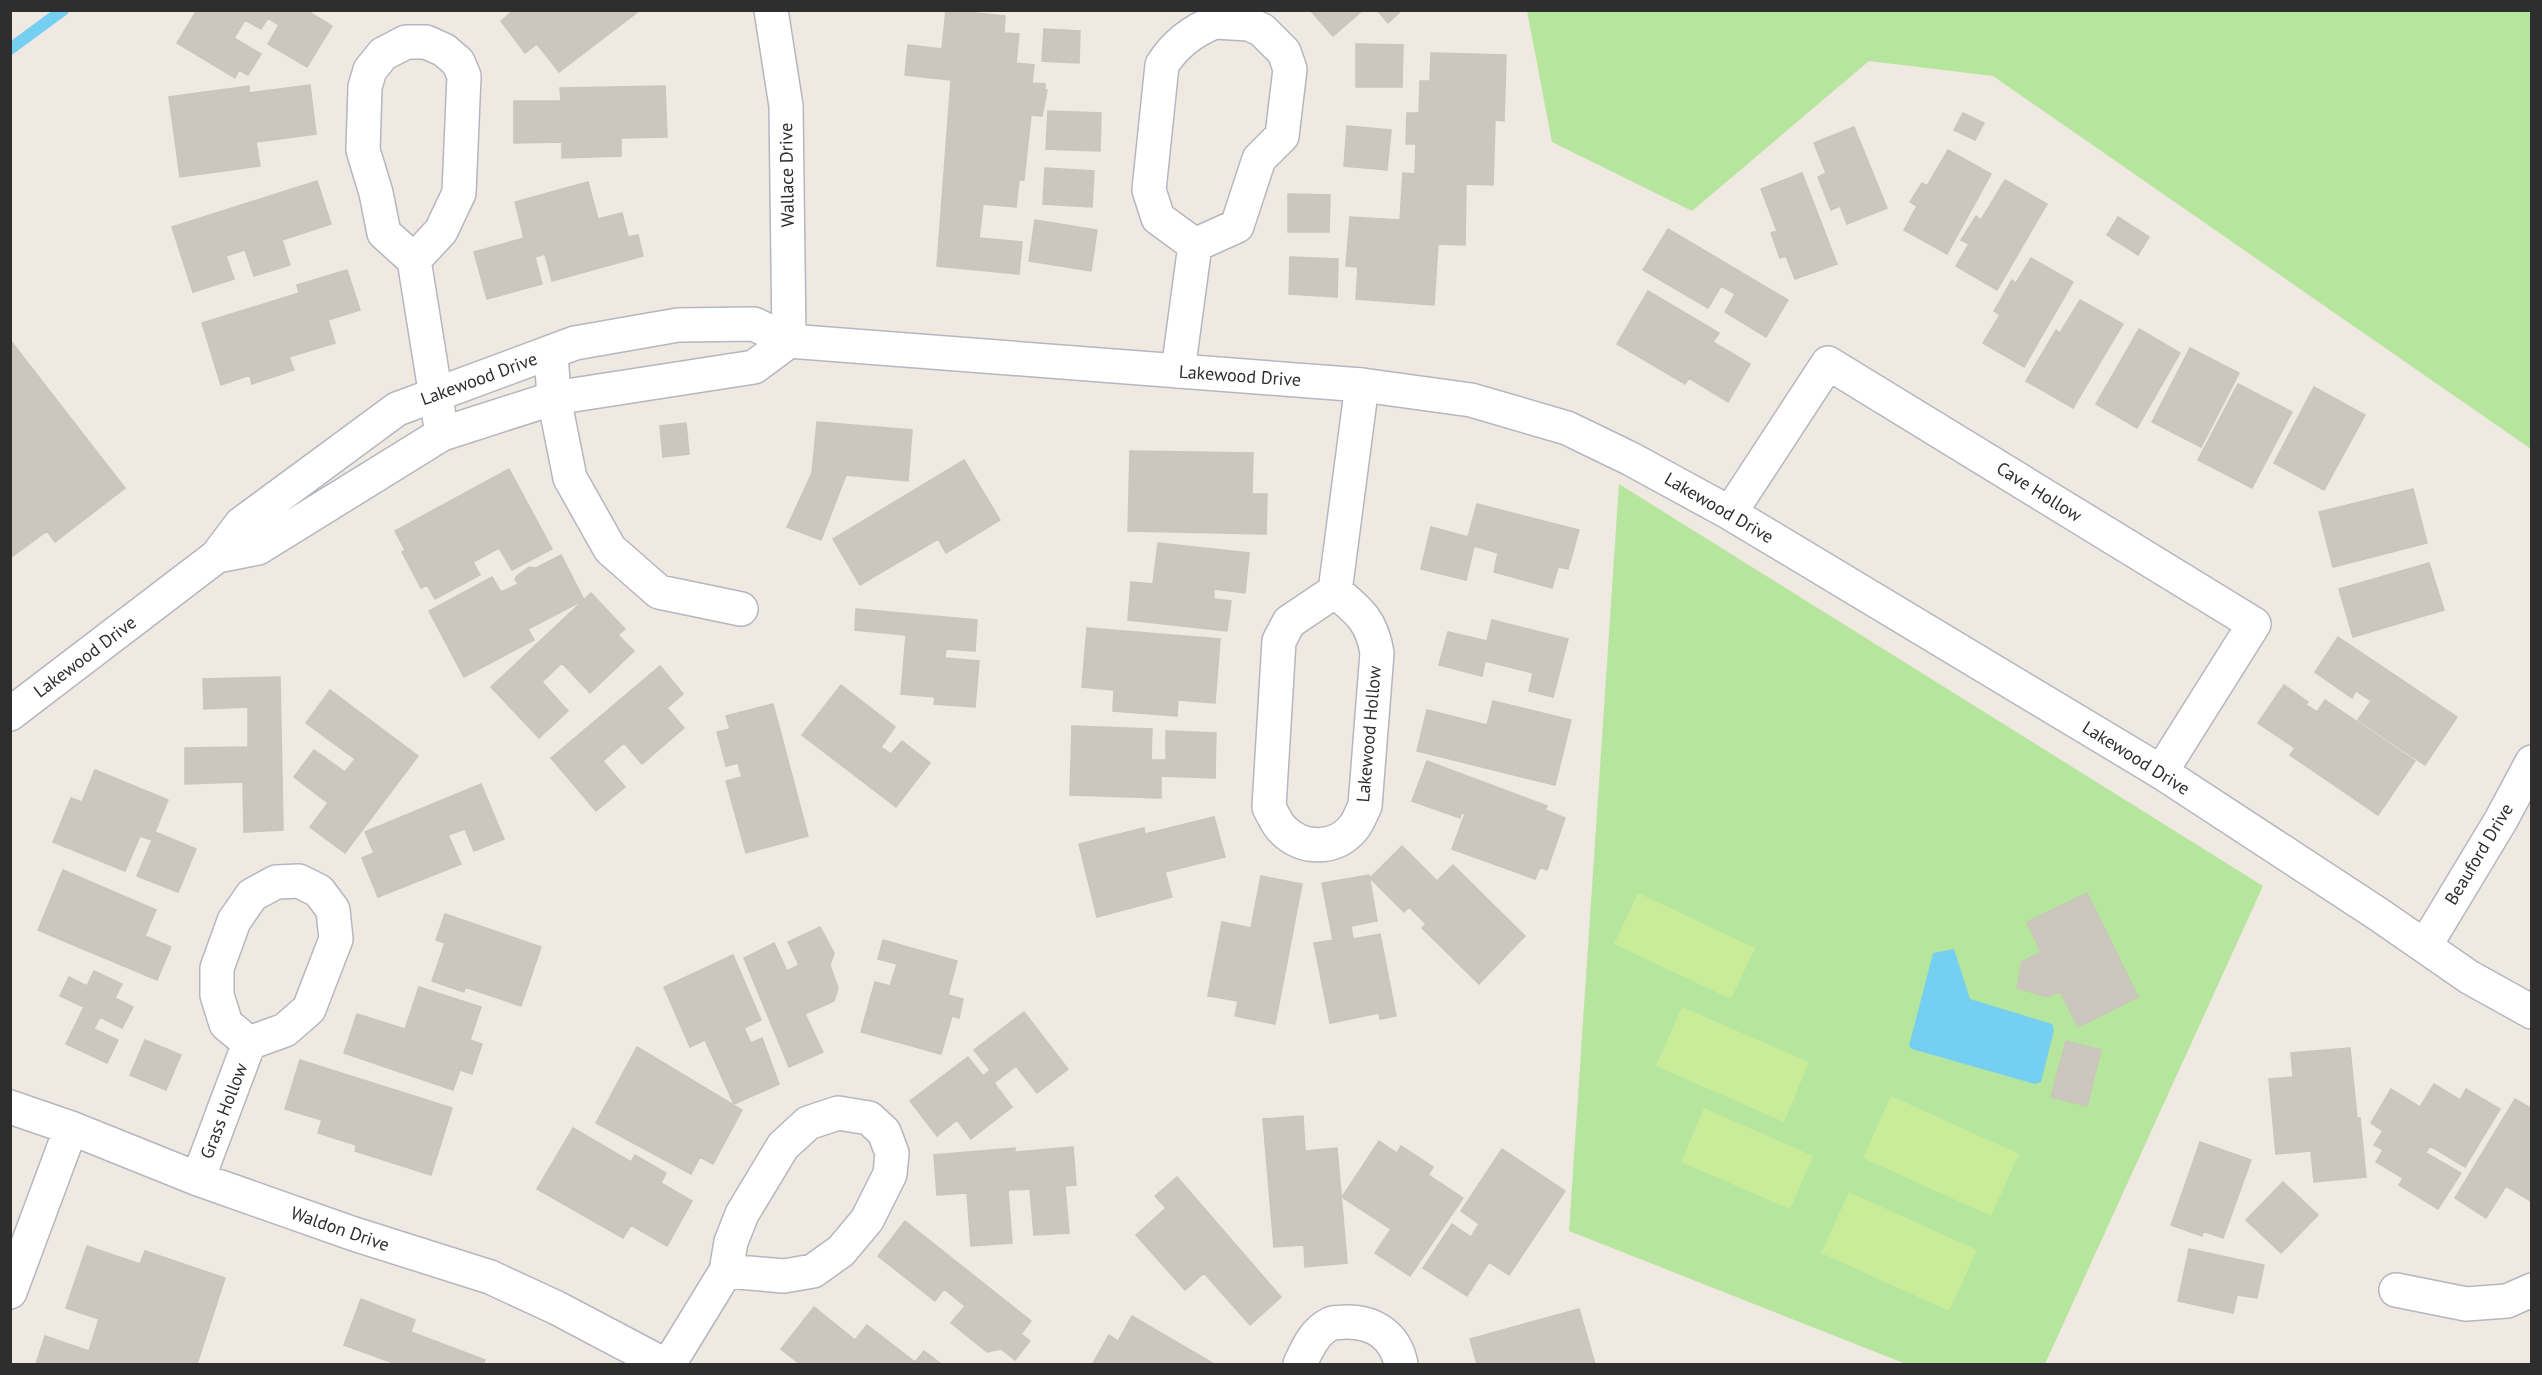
<svg xmlns="http://www.w3.org/2000/svg" width="2542" height="1375" viewBox="0 0 2542 1375" font-family="'PT Sans',sans-serif">
	<style>
		.green { fill: #b6e59e }
		.pitch { fill: #c9ec9a }
		.water { fill: #75cff0 }
		.lines { fill: none; stroke-linecap: round; stroke-linejoin: round }
		.stream { stroke: #75cff0; stroke-width: 12 }
		.building { fill: #cbc7bf; stroke: #cbc5ba; stroke-width: 1.5 }
		.minor-casing { stroke: #b4b7c1; stroke-width: 36 }
		.tertiary-casing { stroke: #b4b7c1; stroke-width: 36 }
		.minor { stroke: #fff; stroke-width: 33 }
		.tertiary { stroke: #fff; stroke-width: 33 }
		.labels { text-anchor: middle; stroke-width: 5; stroke-linejoin: round; paint-order: stroke }
		.street-label { font-size: 18px; fill: #2e2e2e; stroke: #fff }
	</style>
	<rect width="100%" height="100%" fill="#efe9e1"/>
	<path class="green" d="M1527,11H2531V449L1993,76L1869,61L1692,211L1552,142Z
		M1619,484L2263,886L2045,1364H1906L1569,1231Z"/>
	<path class="pitch" d="M1638,893L1755,948L1731,999L1614,944Z
		M1682,1007L1809,1062L1784,1122L1656,1066Z
		M1891,1096L2019,1154L1991,1216L1863,1158Z
		M1704,1108L1813,1156L1790,1209L1681,1162Z
		M1849,1192L1977,1250L1949,1311L1821,1253Z"/>
	<path class="water" d="M1954,949L1970,999L2052,1024L2054,1030L2041,1082L2035,1084L1912,1049L1909,1046L1933,953Z"/>
	<g class="lines">
		<path class="stream" d="M10,49L63,10"/>
	</g>
	<path class="building" d="M197,10H306L332,26L307,67L268,44L279,25L268,18L261,29L245,20L234,38L261,54L248,75L239,70L235,78L177,43Z
		M514,10H639V11L559,72L537,44L525,53L501,21Z
		M946,10L1005,16L1004,33L1019,34L1016,63L1034,65L1032,83L1045,84V90H1047L1042,116L1031,115L1024,180H1019L1016,207L983,204L979,238L1022,242L1019,274L937,266L951,80L905,75L908,45L942,49Z
		M1310,10H1363L1333,36Z
		M1377,10H1402L1388,23Z
		M1044,29L1080,31L1079,63L1042,61Z
		M1356,44L1403,45L1402,87H1356Z
		M1431,53L1506,55L1504,121L1495,120L1493,185L1466,184L1465,245L1438,244L1434,305L1356,299L1358,267L1346,266L1350,217L1400,220L1403,173L1415,174L1416,144H1406L1407,113H1419L1420,81H1430Z
		M310,85L316,134L256,142L260,166L180,177L169,97L249,86V93Z
		M665,86L667,137L621,138V156L562,158V142L514,143V101H561L560,88Z
		M1048,111L1101,113L1100,151L1046,149Z
		M1963,113L1984,123L1975,140L1954,130Z
		M1347,126L1391,130L1387,170L1344,166Z
		M1854,127L1887,208L1847,224L1840,206L1831,210L1818,177L1826,173L1814,143Z
		M1948,150L1991,174L1947,254L1904,230L1917,206L1910,202L1922,183L1927,186Z
		M1045,168L1094,171L1092,207L1043,204Z
		M1802,173L1837,264L1795,279L1786,256L1780,258L1771,233L1777,231L1761,189Z
		M2005,180L2047,204L1997,290L1956,266L1969,244L1961,240L1976,216L1981,220Z
		M317,181L331,224L282,240L290,265L254,276L245,250L226,256L234,279L193,292L172,227Z
		M588,182L598,219L622,213L628,237L638,235L643,256L552,281L545,254L535,257L542,284L487,299L474,252L524,238L515,202Z
		M1288,194L1330,195L1329,232H1288Z
		M2118,217L2149,237L2138,255L2107,235Z
		M1035,220L1097,230L1091,271L1029,261Z
		M1668,229L1788,300L1766,337L1725,312L1735,294L1721,286L1708,308L1643,270Z
		M1290,257L1338,259L1337,297L1289,294Z
		M2031,258L2073,282L2024,367L1983,343L2000,315L1994,311L2012,280L2016,283Z
		M347,270L360,310L328,320L335,343L289,357L294,370L252,384L250,375L221,385L202,323L299,293L297,285Z
		M1648,291L1719,333L1713,342L1750,364L1728,402L1689,378L1685,384L1617,344Z
		M2080,300L2123,324L2073,408L2026,381L2056,330L2060,333Z
		M2139,329L2180,353L2137,428L2096,404Z
		M10,340L125,488L55,542L47,531L10,558Z
		M2190,348L2239,373L2201,447L2152,422Z
		M2238,384L2292,412L2252,488L2198,460Z
		M2314,387L2365,415L2324,490L2274,463Z
		M817,422L912,430L908,481L846,475L821,540L787,527L812,473Z
		M686,423L689,454L663,457L660,426Z
		M1130,451L1253,453L1252,494H1267L1266,534L1128,531Z
		M964,460L1000,520L946,553L938,539L860,585L833,539Z
		M509,469L552,549L512,570L499,548L473,562L480,575L435,599L427,585L421,588L402,552L405,550L395,531Z
		M2413,489L2427,543L2333,567L2319,512Z
		M1477,504L1579,530L1568,569L1558,567L1552,588L1494,572L1498,553L1474,546L1466,580L1421,569L1431,527L1468,537Z
		M1158,543L1249,553L1245,593L1214,589V599L1231,601L1227,631L1128,620L1131,582L1153,584Z
		M561,555L584,600L528,629L534,640L464,677L429,611L492,577L501,592L518,584L515,579L518,575L529,567L536,568Z
		M2429,563L2444,610L2353,637L2339,589Z
		M591,593L625,629L618,635L634,651L590,693L562,663L542,682L568,711L539,738L491,687Z
		M856,609L977,620L975,651L946,649L945,658L979,661L975,707L934,704L935,697L901,694L906,635L855,630Z
		M1492,620L1568,639L1553,697L1529,691L1533,673L1485,661L1482,676L1439,665L1448,632L1487,641Z
		M1087,628L1220,639L1215,703L1178,700L1177,716L1113,711L1114,690L1082,687Z
		M2338,637L2457,717L2425,765L2358,720L2371,701L2356,691L2352,698L2315,672Z
		M660,666L683,694L667,708L684,728L642,764L624,743L603,761L625,787L596,811L551,758Z
		M280,677L283,830L244,832L243,782L185,784V748L248,747V707L204,709L203,679Z
		M841,685L895,727L881,747L891,754L902,741L930,763L896,807L802,735Z
		M2284,685L2308,702L2306,705L2317,712L2325,700L2415,761L2378,815L2290,755L2295,748L2258,723Z
		M330,690L418,756L345,853L310,827L328,803L294,777L314,750L345,772L355,759L306,723Z
		M1493,701L1571,720L1555,785L1417,751L1427,710L1487,725Z
		M773,704L808,836L746,853L726,781L742,777L738,763L726,766L717,732L730,729L726,716Z
		M1072,726L1152,729L1151,760H1166V731L1216,733L1215,778L1161,776V798L1070,795Z
		M1427,761L1547,806L1545,810L1565,818L1547,870L1540,867L1535,879L1452,849L1465,814L1461,813L1460,818L1412,801Z
		M95,770L168,800L155,832L196,849L178,892L137,876L152,840L140,836L125,871L53,842L71,798L82,802Z
		M481,784L504,839L474,851L465,829L448,835L461,864L378,897L362,858L374,853L365,832Z
		M1214,817L1225,857L1165,872L1172,897L1097,917L1079,844L1144,828L1145,834Z
		M1402,846L1437,881L1453,865L1525,936L1479,984L1422,928L1426,924L1409,907L1404,912L1370,878Z
		M63,870L156,910L145,936L171,947L157,980L38,930Z
		M1369,875L1377,921L1351,926L1353,939L1380,934L1396,1016L1380,1019L1379,1013L1330,1023L1314,943L1333,940L1322,883Z
		M1261,876L1302,884L1275,1024L1235,1016L1238,1001L1208,996L1222,922L1251,928Z
		M2087,893L2138,997L2078,1027L2060,991L2048,997L2017,988L2022,962L2041,952L2027,922Z
		M445,914L541,947L521,1006L465,987L464,992L432,981L445,943L436,940Z
		M820,927L834,953L830,965L838,988L834,1001L805,1014L823,1052L789,1067L744,958L774,943L787,971L799,965L788,942Z
		M883,940L957,961L948,995L963,999L959,1018L952,1016L941,1054L861,1032L875,982L890,986L897,964L878,959Z
		M733,955L761,1020L744,1028L751,1043L762,1038L779,1084L734,1104L705,1040L690,1047L664,987Z
		M94,971L122,984L115,998L133,1007L122,1028L100,1017L94,1029L118,1040L107,1063L66,1044L84,1007L60,996L69,977L87,986Z
		M419,987L481,1007L470,1040L482,1044L472,1074L460,1070L453,1090L344,1053L357,1014L405,1029Z
		M1024,1012L1068,1069L1037,1093L1016,1066L994,1083L1012,1107L971,1139L957,1120L937,1136L910,1101L968,1057L983,1076L990,1070L974,1050Z
		M145,1040L181,1055L166,1090L130,1075Z
		M2066,1041L2101,1050L2087,1106L2051,1097Z
		M637,1047L742,1110L713,1164L700,1157L691,1174L596,1123Z
		M2350,1048L2357,1118H2360L2366,1177L2314,1182L2311,1151L2276,1154L2269,1079L2293,1077L2291,1053Z
		M300,1060L452,1108L431,1175L355,1151L356,1145L318,1133L322,1120L285,1109Z
		M2434,1084L2460,1100L2466,1089L2500,1109L2465,1167L2430,1146L2426,1153L2461,1173L2438,1209L2399,1185L2403,1178L2376,1162L2383,1150L2374,1145L2383,1131L2371,1123L2391,1089L2420,1107Z
		M2515,1099L2532,1109V1202L2506,1186L2486,1218L2455,1198Z
		M1303,1116L1305,1151L1337,1148L1347,1263L1305,1267L1304,1245L1274,1247L1263,1119Z
		M573,1128L631,1162L635,1155L666,1173L661,1183L692,1201L667,1246L631,1225L623,1238L537,1189Z
		M1379,1141L1397,1153L1401,1146L1433,1167L1428,1175L1463,1198L1410,1276L1375,1253L1391,1229L1342,1197Z
		M2200,1142L2251,1160L2223,1238L2203,1231L2202,1236L2171,1225Z
		M1073,1147L1076,1185L1065,1186L1069,1233L1034,1235L1030,1189L1008,1190L1012,1243L971,1246L967,1193L937,1195L934,1155L1015,1148V1152Z
		M1502,1149L1565,1191L1509,1275L1489,1262L1467,1296L1423,1268L1452,1224L1471,1237L1479,1224L1461,1211Z
		M1177,1177L1281,1297L1250,1325L1204,1273L1185,1290L1136,1235L1166,1208L1155,1196Z
		M2283,1182L2318,1215L2281,1253L2246,1220Z
		M905,1221L1031,1321L1021,1334L1030,1341L1015,1360L1001,1349L987,1352L951,1323L965,1306L944,1289L935,1301L878,1256Z
		M87,1246L140,1264L145,1251L225,1278L197,1364H36L45,1336L89,1351L99,1319L66,1308Z
		M2189,1249L2264,1265L2257,1298L2237,1295L2233,1313L2178,1301Z
		M361,1299L415,1320L411,1332L485,1360L483,1364H396L344,1345Z
		M814,1307L855,1340L867,1325L915,1362L924,1351L941,1364H800L781,1349Z
		M1579,1309L1595,1364H1477L1470,1339Z
		M1132,1316L1214,1364L1093,1363L1109,1335L1118,1341Z"/>
	<g class="lines">
		<g class="minor-casing">
			<path id="minor" d="M771,10L786,106L789,341
				M1215,22L1249,24L1262,30L1284,52L1290,69L1282,136L1259,159L1237,226L1195,245L1158,218L1149,190L1162,65C1175,44 1192,31 1215,22Z
				M414,260L441,231L459,193L464,76L458,62L444,50L426,42H406L383,54L370,70L365,87L363,150L376,193L384,233L414,260L442,434
				M551,353L554,398L570,478L610,549L659,592L741,609
				M1178,371L1195,245
				M1730,513L1828,363L2254,624L2161,772
				M1335,591C1359,611 1372,621 1377,653L1365,806C1361,813 1359,821 1354,827C1336,850 1304,850 1284,831C1277,825 1273,815 1269,807L1279,641L1289,622L1335,591L1362,385
				M10,1107L71,1128L198,1179L354,1234L490,1277L557,1308L663,1364
				M198,1179L249,1043L285,1030L309,1009L336,939L333,910L319,891L299,881L276,882L252,895L234,921L217,968V995L226,1024L249,1043
				M2396,1290L2466,1304L2507,1301L2532,1290
				M10,1292L71,1128
				M669,1364L726,1271L731,1242L742,1214L783,1146L808,1123L838,1113L869,1118L884,1132L892,1153L890,1174L867,1220L841,1251L813,1271L784,1276L726,1271
				M1300,1364C1307,1349 1314,1332 1330,1324C1334,1322 1340,1323 1344,1322C1373,1321 1395,1335 1401,1364"/>
		</g>
		<g class="tertiary-casing">
			<path id="tertiary" d="M217,556L258,548L442,434L554,398L754,367L789,341
				M10,714L217,556L241,524L397,409L575,343L678,325L754,324L789,341L1362,385L1471,400L1567,428L1631,459L1730,513L2161,772L2378,914L2469,977L2532,1012
				M2425,946L2501,820L2532,762"/>
		</g>
		<use href="#minor" class="minor"/>
		<use href="#tertiary" class="tertiary"/>
	</g>
	<g class="labels">
		<g class="street-label">
			<text transform="translate(787 175) rotate(-91)" y="6">Wallace Drive</text>
			<text transform="translate(1240 376) rotate(4)" y="6">Lakewood Drive</text>
			<text transform="translate(479 379) rotate(-20)" y="6">Lakewood Drive</text>
			<text transform="translate(2039 492) rotate(32)" y="6">Cave Hollow</text>
			<text transform="translate(1719 508) rotate(30)" y="6">Lakewood Drive</text>
			<text transform="translate(85 657) rotate(-37)" y="6">Lakewood Drive</text>
			<text transform="translate(1369 734) rotate(-85)" y="6">Lakewood Hollow</text>
			<text transform="translate(2136 758) rotate(32)" y="6">Lakewood Drive</text>
			<text transform="translate(2479 854) rotate(-59)" y="6">Beauford Drive</text>
			<text transform="translate(224 1111) rotate(-69)" y="6">Grass Hollow</text>
			<text transform="translate(340 1229) rotate(19)" y="6">Waldon Drive</text>
		</g>
	</g>
	<rect width="2542" height="1375" fill="none" stroke="#2e2e2e" stroke-width="24"/>
</svg>
